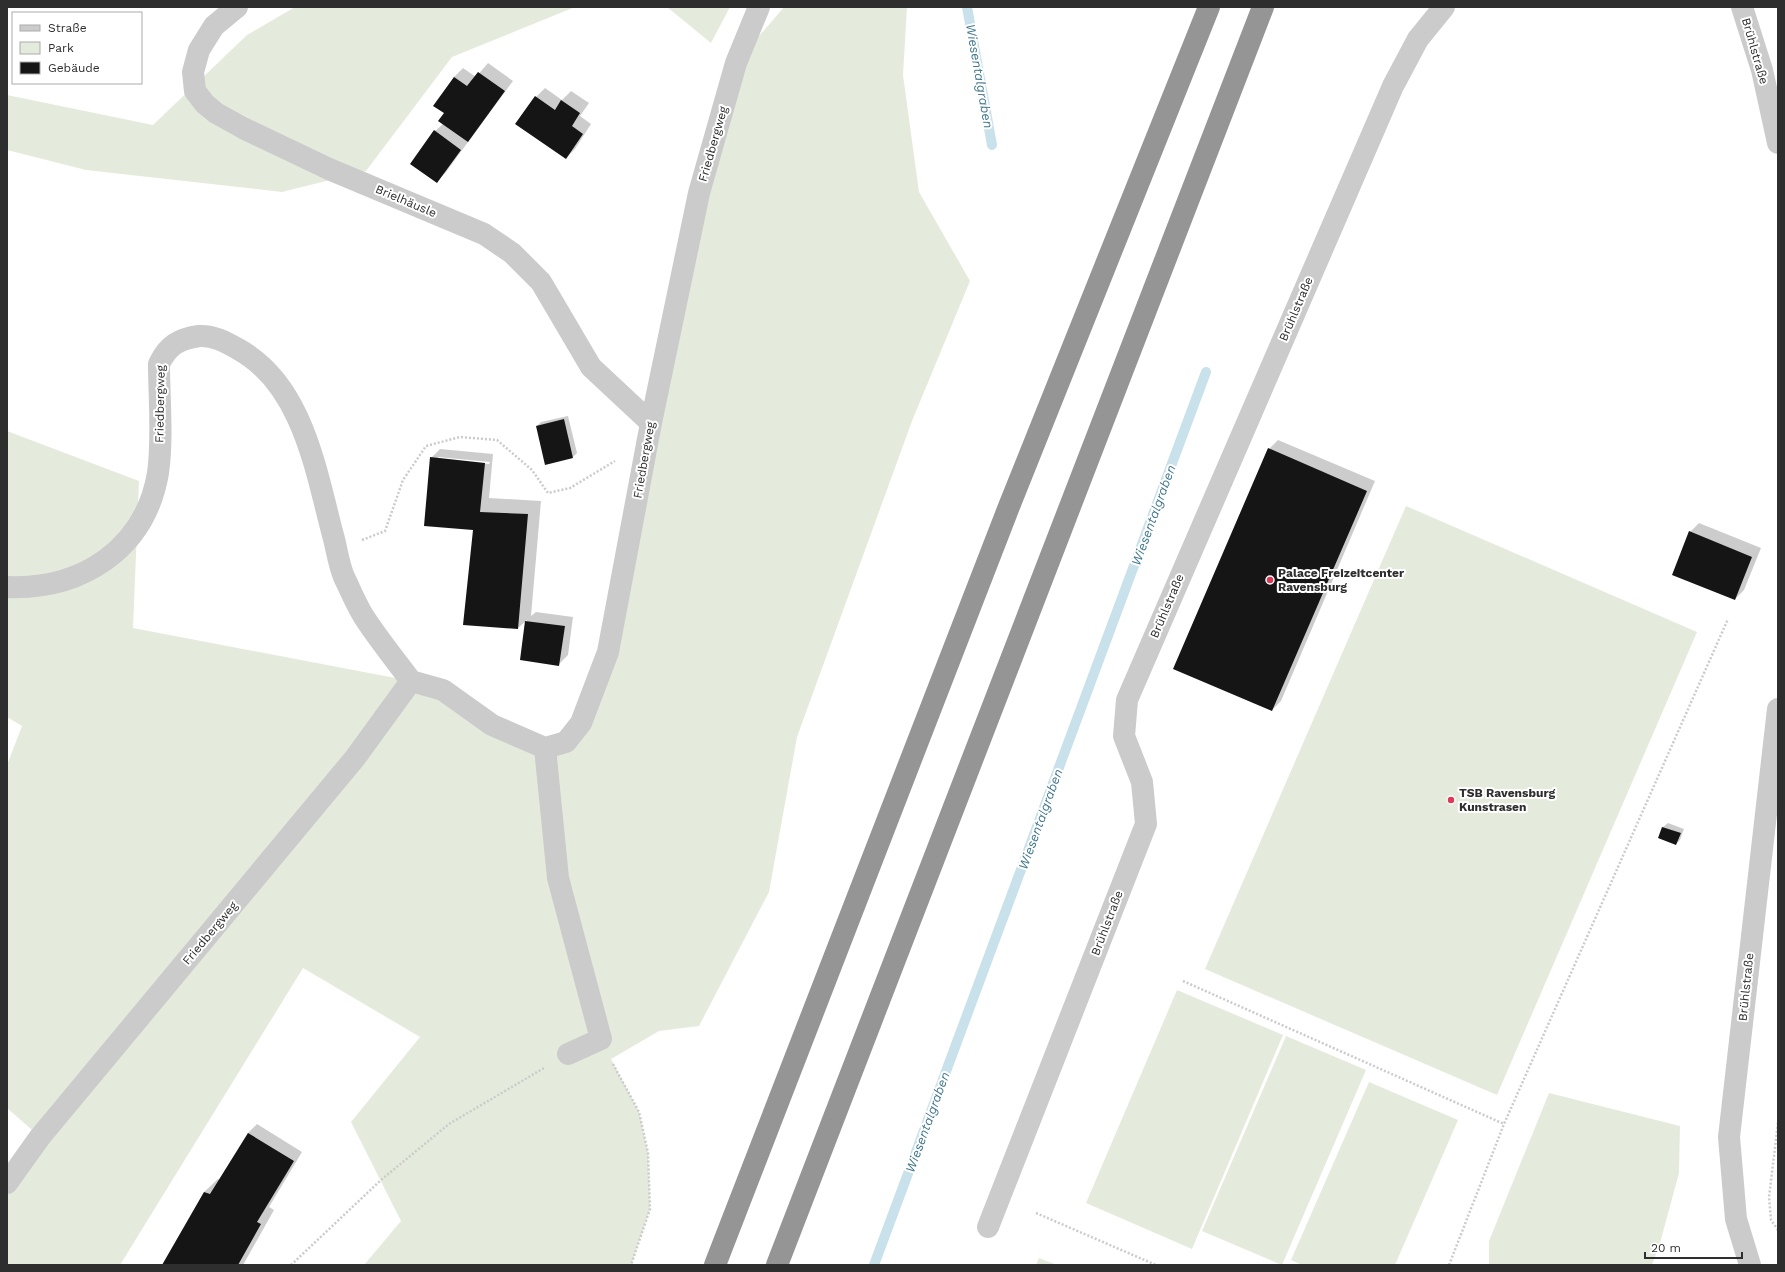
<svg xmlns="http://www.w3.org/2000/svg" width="1785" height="1272" viewBox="0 0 1785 1272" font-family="'Work Sans',sans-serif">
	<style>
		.green { fill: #e5ebdc }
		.shadow { fill: #0003; fill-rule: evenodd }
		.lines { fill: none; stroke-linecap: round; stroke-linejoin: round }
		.stream { stroke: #c9e1ea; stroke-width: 10 }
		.building { fill: #151515 }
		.path { stroke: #cbcbcb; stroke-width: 2.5; stroke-dasharray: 2 2; stroke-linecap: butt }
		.minor { stroke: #cbcbcb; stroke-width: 22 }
		.highway { stroke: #959595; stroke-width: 22 }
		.poi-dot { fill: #dd3857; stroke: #fff; stroke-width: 1.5 }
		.labels { text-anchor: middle; stroke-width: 4; stroke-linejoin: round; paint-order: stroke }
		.street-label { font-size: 12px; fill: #2e2e2e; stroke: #fff }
		.poi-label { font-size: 12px; font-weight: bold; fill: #2e2e2e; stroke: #fff; text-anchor: start }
		.water-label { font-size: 13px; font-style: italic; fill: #40778c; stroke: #fff }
	</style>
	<rect width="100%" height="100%" fill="#fff"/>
	<path class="green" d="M295,7H575L452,57L366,171L282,192L86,170L7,150V95L153,125L247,35Z
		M667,7H730L711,43Z
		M784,7H907L903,75L919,192L970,281L912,421L797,737L769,892L699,1026L659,1031L611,1059L639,1112L648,1153L650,1209L631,1265H364L401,1221L351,1122L420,1037L303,968L120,1265H7V1183L40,1137L7,1108V765L22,726L7,717V431L139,481L133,628L411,681L545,748L581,723L736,63Z
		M1406,506L1697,632L1497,1095L1205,969Z
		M1177,990L1283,1035L1192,1249L1086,1203Z
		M1286,1036L1366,1070L1282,1265L1202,1231Z
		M1369,1082L1458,1120L1395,1265H1302L1291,1260Z
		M1549,1093L1680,1126L1679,1173L1660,1243L1652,1265H1489V1241Z
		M1039,1258L1057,1265H1036Z"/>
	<path class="shadow" d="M488,63L513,81L446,172L437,181L435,131L443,124L445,113L435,105L454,77L463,68L476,77Z
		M545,88L562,100L571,91L589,103L580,116L591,124L575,149L566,158L536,97Z
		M568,416L577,453L573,457L537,426L541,422Z
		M1278,440L1375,481L1281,701L1272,710L1269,449Z
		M440,449L493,454L489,498L541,501L531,616L536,612L573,617L568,655L559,664L521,659L527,620L518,628L474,529L431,458ZM438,457L490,462L489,464L438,459Z
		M1699,523L1761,548L1744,590L1735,599L1690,532Z
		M1668,823L1684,829L1680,840L1676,844L1659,838L1663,827Z
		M257,1124L302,1152L269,1207L274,1210L243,1265H163L204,1192L218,1179L220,1180L248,1133Z"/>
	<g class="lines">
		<path class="stream" d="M967,7L992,145
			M874,1265L1206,372"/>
	</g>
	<path class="building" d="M478,72L505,91L468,142L438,121L444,113L433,106L454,77L467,86Z
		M535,96L555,110L561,100L580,113L572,126L583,134L566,159L515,124Z
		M434,130L461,150L437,183L410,164Z
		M564,419L573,458L545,465L536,426Z
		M1268,448L1367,491L1272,711L1173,669Z
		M430,457L485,463L480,512L528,514L518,629L463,625L473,530L424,526Z
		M1689,531L1752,557L1735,600L1672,575Z
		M525,621L565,626L559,666L520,660Z
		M1662,827L1681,833L1676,845L1658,838Z
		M248,1133L294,1161L257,1222L261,1224L238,1265H162L204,1192L210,1194Z"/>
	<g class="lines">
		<path class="path" d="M362,540L385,531L403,480L426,446L460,437L497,440L532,470L548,493L570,488L615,461
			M1183,981L1504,1124
			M613,1064L639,1112L648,1153L650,1209L631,1265
			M1778,1123L1769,1197L1771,1220L1778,1230
			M1036,1213L1156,1265
			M291,1265L381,1180L449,1124L544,1068
			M1449,1265L1504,1124L1728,619"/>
		<path class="minor" d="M237,7L214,26L199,50L193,72L195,91L205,104L216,113L243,128L329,169L484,234L512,253L541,282L591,367L651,423
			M1742,7L1762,70L1778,143
			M7,587C82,590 145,549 158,473C163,438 159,398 159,364C168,345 179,339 199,336C213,335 226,342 238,349C304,385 316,473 334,539C337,551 339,565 344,577C351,591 357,607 366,620C380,641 396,661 411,681
			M545,748L558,878L601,1039L568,1054
			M7,1183L40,1137L355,758L411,681L443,690L492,725L545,748L566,742L581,723L608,652L651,423L699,193L736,63L759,7
			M988,1227L1146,824L1142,782L1124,736L1127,700L1393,86L1418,39L1444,7
			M1750,1265L1736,1219L1729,1137L1778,709"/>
		<path class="highway" d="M715,1265L1008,509L1209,7
			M777,1265L1263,7"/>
	</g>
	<g class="poi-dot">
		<circle cx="1270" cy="580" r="4"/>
		<circle cx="1451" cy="800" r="4"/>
	</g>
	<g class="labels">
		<g class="street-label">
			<text transform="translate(1755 51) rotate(74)" y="4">Brühlstraße</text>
			<text transform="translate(713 144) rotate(-74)" y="4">Friedbergweg</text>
			<text transform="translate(406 201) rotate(23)" y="4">Brielhäusle</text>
			<text transform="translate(1296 309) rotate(-67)" y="4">Brühlstraße</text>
			<text transform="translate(160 404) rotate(-89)" y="4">Friedbergweg</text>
			<text transform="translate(644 460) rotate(-80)" y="4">Friedbergweg</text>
			<text transform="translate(1167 606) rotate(-67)" y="4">Brühlstraße</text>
			<text transform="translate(1107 923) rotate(-69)" y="4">Brühlstraße</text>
			<text transform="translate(210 933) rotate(-50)" y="4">Friedbergweg</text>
			<text transform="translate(1746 987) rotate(-84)" y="4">Brühlstraße</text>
		</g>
		<g class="poi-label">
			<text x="1278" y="577">Palace Freizeitcenter<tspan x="1278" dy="14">Ravensburg</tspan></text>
			<text x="1459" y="797">TSB Ravensburg<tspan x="1459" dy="14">Kunstrasen</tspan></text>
		</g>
		<g class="water-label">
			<text transform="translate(980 76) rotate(80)" y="5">Wiesentalgraben</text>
			<text transform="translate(1153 515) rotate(-70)" y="5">Wiesentalgraben</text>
			<text transform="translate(1040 819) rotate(-70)" y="5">Wiesentalgraben</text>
			<text transform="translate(927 1122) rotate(-70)" y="5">Wiesentalgraben</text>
		</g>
	</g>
	<rect width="1785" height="1272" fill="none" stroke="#2e2e2e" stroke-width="16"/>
	<rect x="12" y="12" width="130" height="72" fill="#ffffff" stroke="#ababab"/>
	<rect x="20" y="25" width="20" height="6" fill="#cbcbcb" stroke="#ababab"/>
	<text x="48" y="32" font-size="12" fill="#2e2e2e">Straße</text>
	<rect x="20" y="42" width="20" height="12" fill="#e5ebdc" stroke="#ababab"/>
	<text x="48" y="52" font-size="12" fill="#2e2e2e">Park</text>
	<rect x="20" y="62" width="20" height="12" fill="#151515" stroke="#ababab"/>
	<text x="48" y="72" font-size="12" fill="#2e2e2e">Gebäude</text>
	<path d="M1645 1252v6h97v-6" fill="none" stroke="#2e2e2e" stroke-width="2"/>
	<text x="1651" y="1252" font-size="12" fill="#2e2e2e" stroke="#ffffff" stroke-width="3" paint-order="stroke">20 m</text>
</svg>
